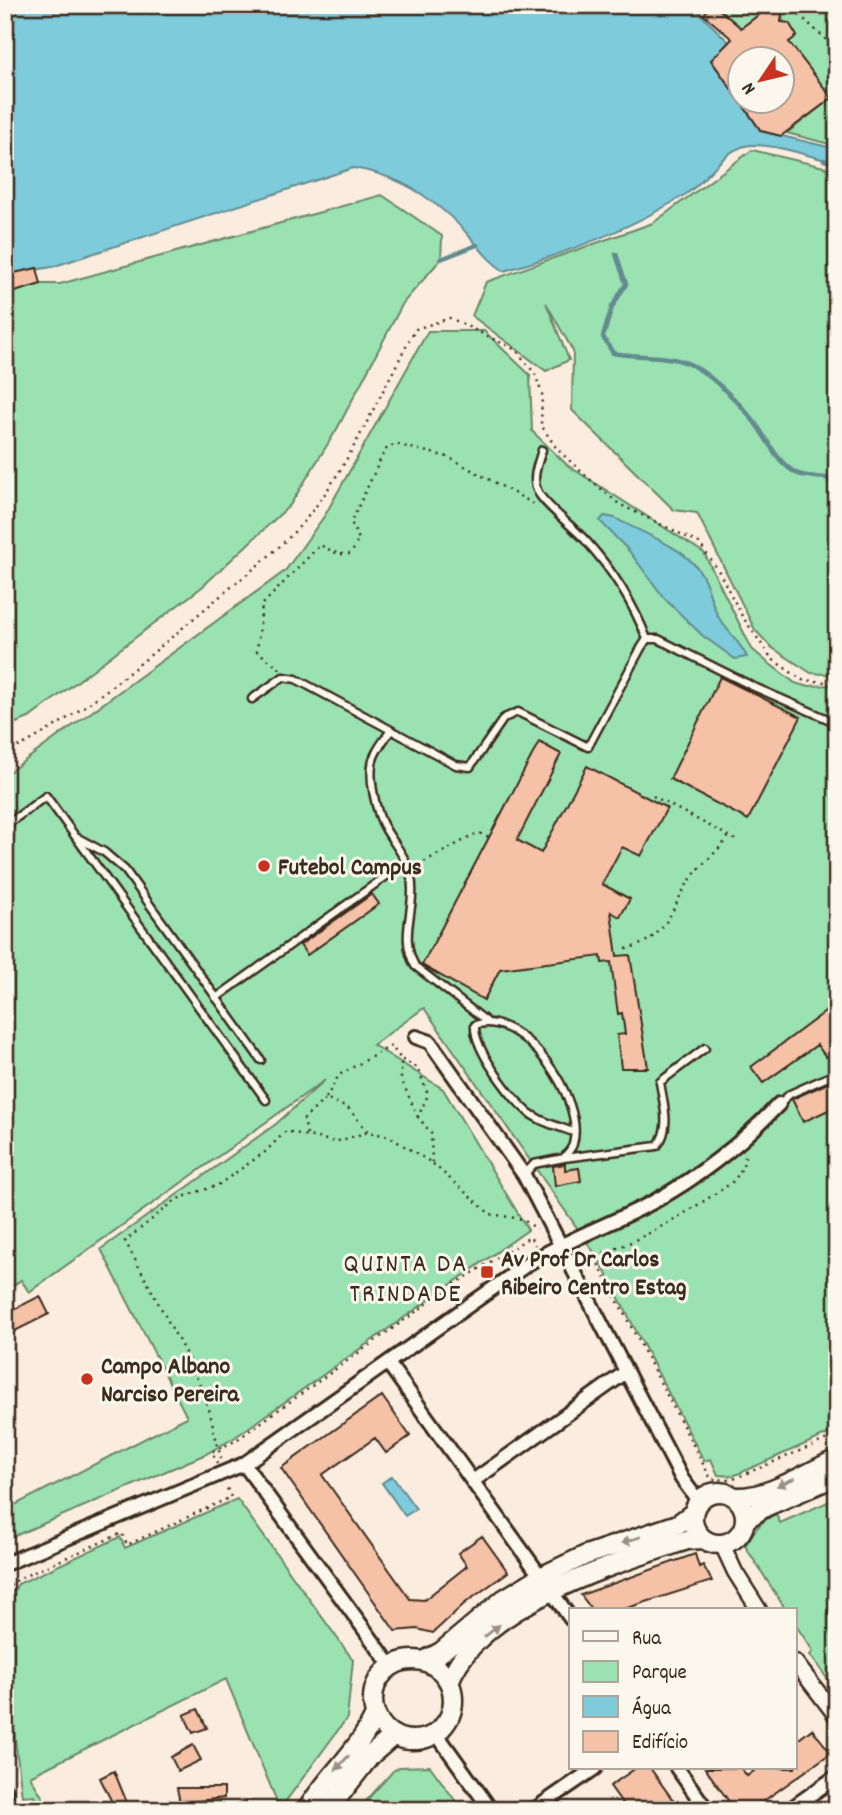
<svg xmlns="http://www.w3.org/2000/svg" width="842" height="1815" viewBox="0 0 842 1815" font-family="Dekko,sans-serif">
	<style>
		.green { fill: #9ae2b1; stroke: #6a8668; stroke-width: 2 }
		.water { fill: #7dcbdb; stroke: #638b8f; stroke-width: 2 }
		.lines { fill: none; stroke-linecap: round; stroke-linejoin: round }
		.stream { stroke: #638b8f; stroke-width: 4.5 }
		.building { fill: #f5c1a7; stroke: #3b2a1e; stroke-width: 2 }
		.service-casing { stroke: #3b2a1e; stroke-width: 11 }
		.minor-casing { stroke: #3b2a1e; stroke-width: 18 }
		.tertiary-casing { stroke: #3b2a1e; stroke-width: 19 }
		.secondary-casing { stroke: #3b2a1e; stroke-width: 23 }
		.path { stroke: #3b2a1e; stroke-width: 2.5; stroke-dasharray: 2 5; stroke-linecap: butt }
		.service { stroke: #fbf7ec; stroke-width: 6 }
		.minor { stroke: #fbf7ec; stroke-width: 12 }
		.tertiary { stroke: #fbf7ec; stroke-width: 14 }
		.secondary { stroke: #fbf7ec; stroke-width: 18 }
		.oneway { fill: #9b9085 }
		.poi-dot { fill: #c8321e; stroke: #fbf7ec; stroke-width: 2.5 }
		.labels { text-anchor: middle; stroke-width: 6; stroke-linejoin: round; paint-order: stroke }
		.poi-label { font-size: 24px; font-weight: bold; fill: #3b2a1e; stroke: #fbf7ec; text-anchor: start }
		.neighbourhood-label { font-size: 26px; letter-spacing: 2px; fill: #3b2a1e; stroke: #fbf7ec }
	</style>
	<rect width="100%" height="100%" fill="#faecde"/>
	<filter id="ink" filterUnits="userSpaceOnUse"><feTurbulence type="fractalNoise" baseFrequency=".0143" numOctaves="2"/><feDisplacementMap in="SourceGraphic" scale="14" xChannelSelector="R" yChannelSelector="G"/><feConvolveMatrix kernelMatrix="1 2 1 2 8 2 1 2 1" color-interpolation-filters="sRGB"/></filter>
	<g filter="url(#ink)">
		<path class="green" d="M715,5H772L741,28Z
			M779,5H822L837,16V146L787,133L832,98L789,42Z
			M752,150L837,170V675L811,673L771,647L755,630L697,513L674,510L572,410L573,351L546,303L569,360L546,371L472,316L486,282L653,223Z
			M382,195L442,236L441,259L403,303L337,429L290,505L202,587L29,718L5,727V295L41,284H60Z
			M428,331H484L530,375L532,431L567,465L704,553L752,649L766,661L795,683L805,686L837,685V1430L733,1476L718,1475L711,1459L704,1461L598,1258L424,1008L373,1045L443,1089L528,1230L234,1438L206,1454L5,1540V1510L187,1417L101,1249L276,1124L325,1080L29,1292L21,1280L5,1291V775L285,571L325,515Z
			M837,1498V1692L810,1655L813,1651L795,1624V1610H786L745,1546C755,1531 758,1522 776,1514L780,1523Z
			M237,1499L353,1660L347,1718L280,1809L226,1679L30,1776L50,1810H37L34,1795L22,1796L5,1657V1605L18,1584L120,1537L125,1548Z
			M430,1766L462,1810H358L393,1771L400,1767Z"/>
		<path class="water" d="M5,5H699L703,17L730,43L711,60L761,131L837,149V163C811,157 780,145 753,145C725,145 708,180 686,194C630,230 567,253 504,271C492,263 486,256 477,245C444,205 405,176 353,168L52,267L5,275Z
			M604,516L615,518C641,533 684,546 701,573C709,586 711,604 719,618C728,632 740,642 747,657L735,659L703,636L665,599L629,551L600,521Z
			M392,1476L416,1509L405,1516L382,1483Z"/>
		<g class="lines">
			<path class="stream" d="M824,160L837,164
				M616,254L626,284L612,307L603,337L613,353C638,358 664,354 687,363C706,370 740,403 752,419C767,437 775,461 796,473C804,477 818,477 827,478L837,491
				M441,259L477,245"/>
		</g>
		<path class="building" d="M703,5H714L741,28L772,5H783L781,22L789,23L797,36L789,42L832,98L781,136L761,131L741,102H782V60H740V101L711,60L732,39L704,15L706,11Z
			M37,268L41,284L5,295V275Z
			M720,677L801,717L748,820L670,779Z
			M539,742L561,754L517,840L541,853L587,766L667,808L641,856L622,847L602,884L630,899L620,917L611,912L617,956L630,955L648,1068H621L617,1035L625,1034L622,1013L618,1014L611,962L602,963L601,956L500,969L484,1000L422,965Z
			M372,894L379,904L307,955L300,945Z
			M837,1003V1049L826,1057L817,1045L763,1083L751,1067Z
			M837,1079V1106L803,1122L792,1099Z
			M565,1164V1170L579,1168L581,1181L555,1186L553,1166Z
			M5,1289L15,1309L40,1296L49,1314L5,1336Z
			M382,1396L410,1436L386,1453L375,1438L322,1475L410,1599L424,1600L467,1566L458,1553L482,1536L508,1572L464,1604L433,1633L417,1629L395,1631L281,1468Z
			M695,1554L699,1567L703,1565L712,1581L621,1610H592L581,1595Z
			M198,1709L207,1728L193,1733L184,1715Z
			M812,1729L831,1753L751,1810H735L705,1768H741L747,1776L758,1768H795V1742Z
			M193,1745L201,1760L178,1771L171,1757Z
			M636,1768H650L680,1810H643L638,1803L627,1810L610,1786Z
			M114,1771L130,1810H96L112,1802L100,1778Z
			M177,1788H224V1798L180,1803Z"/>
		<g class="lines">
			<g class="service-casing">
				<path id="service" d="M542,450C538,463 531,479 538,492C544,505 576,529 587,542C613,571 633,603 647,639
					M252,699L283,677L296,679L456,765L470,767L504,718L518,712L588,747L641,648L647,639H658L754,687L837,723
					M391,730C385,739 378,747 374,757C367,775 376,814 386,830C395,845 408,860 411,877C417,909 398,935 415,966L486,1021
					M5,826L46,796L266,1100
					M78,838L104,852L125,870L261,1060
					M216,998L406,862
					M779,1104L790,1094L837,1073
					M564,1158L657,1146C672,1128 663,1103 660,1082L705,1048
					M524,1175L534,1164L564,1158C566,1154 572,1149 573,1144C586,1100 522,1008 475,1025C473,1048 510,1096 528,1112C540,1122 558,1126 573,1132"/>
			</g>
			<g class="minor-casing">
				<path id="minor" d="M416,1037L430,1042L524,1175L682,1479L699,1502
					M388,1363L571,1619
					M244,1464L391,1666
					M473,1481L626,1372
					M5,1564L244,1464L529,1263C570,1238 614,1223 655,1201C700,1176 744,1141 779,1104
					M436,1733L491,1810
					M677,1768L707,1810
					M5,1790L6,1810
					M534,1810L595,1768
					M789,1810L837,1776"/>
			</g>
			<g class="tertiary-casing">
				<path id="tertiary" d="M722,1544L735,1572L759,1610
					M795,1662L837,1717"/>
			</g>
			<g class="secondary-casing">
				<path id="secondary" d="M693 1518a26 26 0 1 1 52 0a26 26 0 1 1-52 0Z
					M734,1497C768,1499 806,1473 837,1459
					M745,1520L765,1507L837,1476
					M373 1700a40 40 0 1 1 80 0a40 40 0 1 1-80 0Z
					M424,1661L441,1652L504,1599L540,1577L586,1555L678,1524L693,1513
					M449,1682C479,1604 615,1564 687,1540L702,1539
					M307,1810C327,1776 359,1751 375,1715
					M328,1810L371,1755L393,1736"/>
			</g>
			<path class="path" d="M789,5L837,50
				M280,669L257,651L262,605L320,545L338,554H351L359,539L351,522L385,450L395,444L448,457L534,504
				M5,753C77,722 151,654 212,603C246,574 286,546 313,510C355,455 382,388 416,329L450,318L516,350L535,374L542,394L541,425L557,449L586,476L619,504L699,543L718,570L742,616L772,659L802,680L837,683
				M653,796L738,841
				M418,865L474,835L479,833L489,837
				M626,949C671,938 669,907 693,876C704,861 718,852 729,836
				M326,1098L339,1075L391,1046L401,1059
				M418,1117L401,1079V1059L418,1068L428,1095L418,1117L431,1133L432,1163
				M307,1134L304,1119L326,1098L349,1109L368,1132
				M595,1258L711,1479L731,1480L837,1435
				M583,1259C631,1248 686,1213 727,1186C736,1181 745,1165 745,1155
				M221,1459L208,1405L190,1362L125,1241L177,1199L218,1185L265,1152L286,1131L335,1142L368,1132L388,1136L432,1163L490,1214L522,1219L537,1229
				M217,1464L212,1452L235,1441L452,1286L530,1237L535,1245
				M5,1599L11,1585L18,1579L122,1533L127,1545L231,1497L226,1486
				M837,1647V1650"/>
			<use href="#service" class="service"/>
			<use href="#minor" class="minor"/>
			<use href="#tertiary" class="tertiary"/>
			<use href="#secondary" class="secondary"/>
		</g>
		<defs><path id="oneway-solid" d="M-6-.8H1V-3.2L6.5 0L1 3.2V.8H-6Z" transform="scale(1.75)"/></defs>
		<g class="oneway">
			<use href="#oneway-solid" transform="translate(786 1482) rotate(156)"/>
			<use href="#oneway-solid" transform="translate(631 1540) rotate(162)"/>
			<use href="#oneway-solid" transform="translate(492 1631) rotate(-38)"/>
			<use href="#oneway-solid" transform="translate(342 1763) rotate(132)"/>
		</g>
	</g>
	<g class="poi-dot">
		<circle cx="264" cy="866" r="7"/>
		<rect x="480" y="1265" width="14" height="14" rx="3.5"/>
		<circle cx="87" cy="1379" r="7"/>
	</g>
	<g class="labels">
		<g class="poi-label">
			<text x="278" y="874">Futebol Campus</text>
			<text x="501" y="1266">Av Prof Dr Carlos<tspan x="501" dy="28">Ribeiro Centro Estag</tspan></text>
			<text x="101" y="1373">Campo Albano<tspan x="101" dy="28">Narciso Pereira</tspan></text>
		</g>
		<g class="neighbourhood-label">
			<text x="406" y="1271">QUINTA DA<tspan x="406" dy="30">TRINDADE</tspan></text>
		</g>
	</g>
	<rect width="842" height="1815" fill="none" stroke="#fbf7ec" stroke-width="28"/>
	<rect x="14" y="14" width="814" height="1787" fill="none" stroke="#3b2a1e" stroke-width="2.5" filter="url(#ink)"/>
	<rect x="569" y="1608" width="228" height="161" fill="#fbf7ec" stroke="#aea59a" stroke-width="2"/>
	<rect x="583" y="1631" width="35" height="10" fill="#fbf7ec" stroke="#aea59a" stroke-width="2"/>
	<text x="632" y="1644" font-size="21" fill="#3b2a1e">Rua</text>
	<rect x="583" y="1661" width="35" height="21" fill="#9ae2b1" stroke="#aea59a" stroke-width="2"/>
	<text x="632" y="1678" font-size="21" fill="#3b2a1e">Parque</text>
	<rect x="583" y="1696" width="35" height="21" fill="#7dcbdb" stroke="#aea59a" stroke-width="2"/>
	<text x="632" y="1714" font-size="21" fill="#3b2a1e">Água</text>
	<rect x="583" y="1731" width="35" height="21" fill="#f5c1a7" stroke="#aea59a" stroke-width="2"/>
	<text x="632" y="1748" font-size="21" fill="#3b2a1e">Edifício</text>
	<g transform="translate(761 80) rotate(235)"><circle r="33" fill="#fbf7ec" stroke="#aea59a" stroke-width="2"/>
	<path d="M0-5L12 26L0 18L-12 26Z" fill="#c8321e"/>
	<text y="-10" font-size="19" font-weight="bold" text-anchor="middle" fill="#3b2a1e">N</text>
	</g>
</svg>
